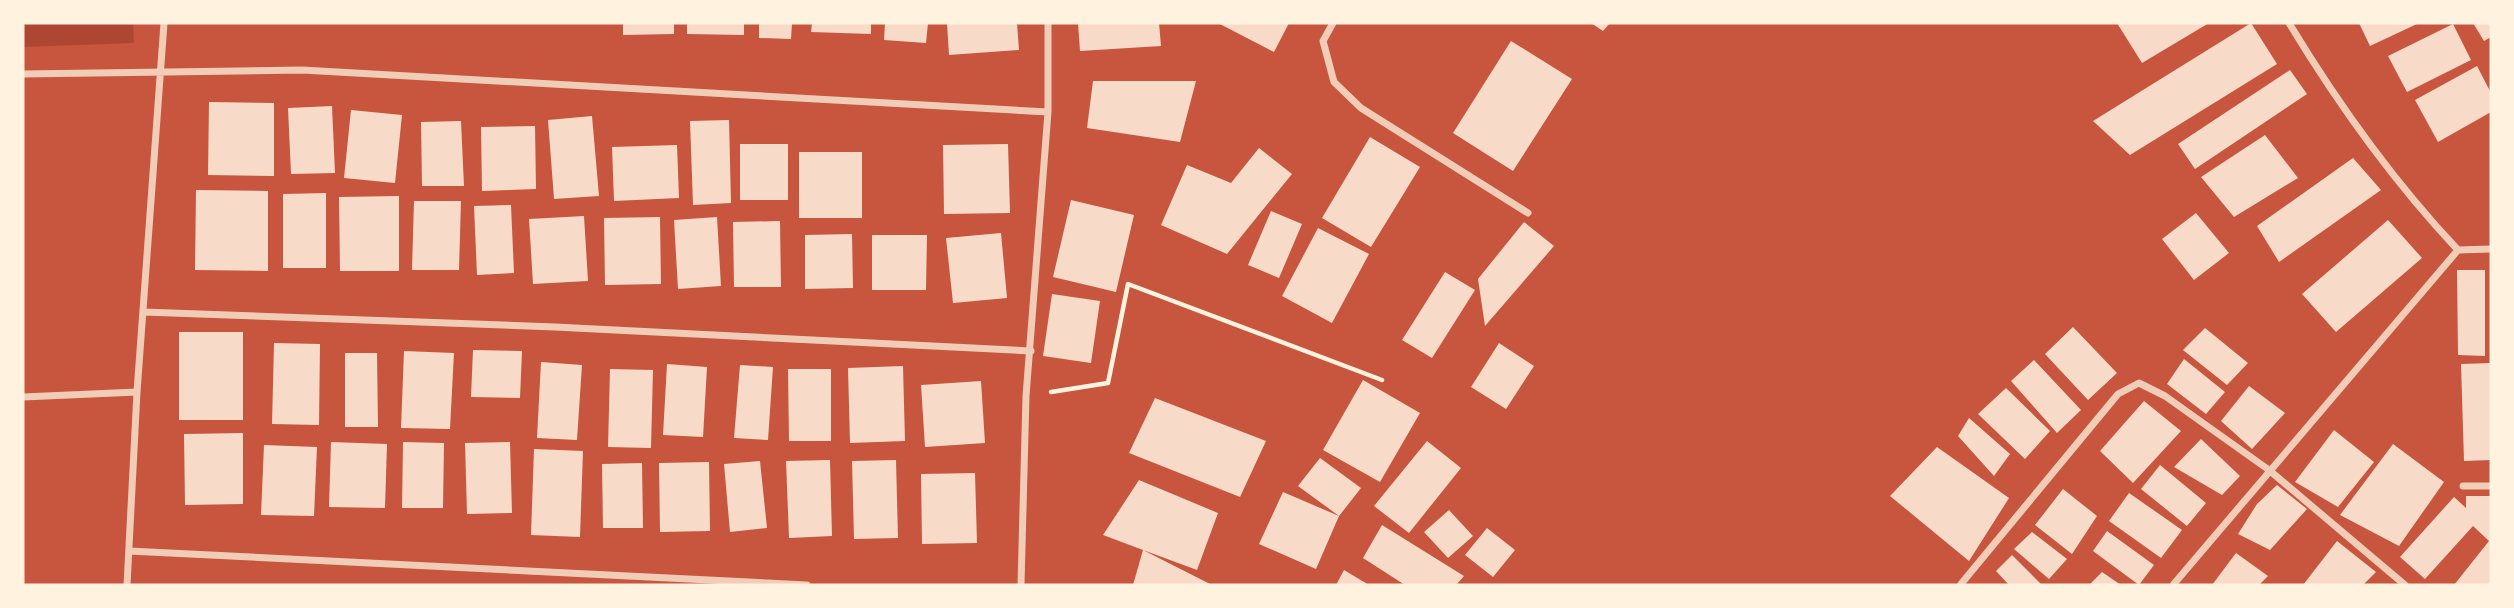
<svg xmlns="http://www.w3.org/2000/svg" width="2514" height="608" viewBox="0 0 2514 608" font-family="Roboto,sans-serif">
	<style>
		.green { fill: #ae4732 }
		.building { fill: #f7dbc8 }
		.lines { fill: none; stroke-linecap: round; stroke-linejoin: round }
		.path { stroke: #fff3e0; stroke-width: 4.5 }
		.minor { stroke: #f1ccb7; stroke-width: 7 }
	</style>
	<rect width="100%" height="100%" fill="#c8553d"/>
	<path class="green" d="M23,23H133L134,43L23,47Z"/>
	<path class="building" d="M623,23H674V34L623,35Z
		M687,23H744V35L687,34Z
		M759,23H792L791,39L759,38Z
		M812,23H871V34L811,32Z
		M885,23H928L926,43L884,40Z
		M947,23H1017L1019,50L949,55Z
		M1078,23H1159L1161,46L1080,51Z
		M1218,23H1289L1274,52Z
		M1591,23H1610L1603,31Z
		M2117,23H2209L2142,63Z
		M2251,23L2277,64L2130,155L2093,121Z
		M2359,23H2419L2370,46Z
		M2473,23H2491V37L2484,41Z
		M2453,24L2471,60L2407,92L2388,56Z
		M1511,41L1572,79L1513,171L1453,133Z
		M2477,66L2491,93V112L2438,142L2415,100Z
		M2290,70L2307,94L2195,169L2178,144Z
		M1093,81H1196L1180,142L1087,128Z
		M209,102L274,103V176L208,175Z
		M332,106L335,173L291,174L288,108Z
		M351,110L402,115L395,183L344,178Z
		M592,116L599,196L554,199L548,120Z
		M729,120L731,203L693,205L690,121Z
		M461,121L464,186H422L421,122Z
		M535,126L536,189L482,191L481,127Z
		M2265,135L2298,178L2234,217L2201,177Z
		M1370,137L1420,167L1371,247L1322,218Z
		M740,144H788V200H740Z
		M1008,144L1010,213L944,214L943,145Z
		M677,145L679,198L614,201L612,147Z
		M1259,148L1292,174L1227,254L1161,225L1187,165L1231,183Z
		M799,152H862V218H799Z
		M2353,158L2381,190L2279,262L2257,226Z
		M196,190L268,191V271L195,270Z
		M326,193V268H283V194Z
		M399,196V271H340L339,197Z
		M1071,200L1134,215L1116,292L1053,277Z
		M414,201H461L459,270H412Z
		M511,205L514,273L477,275L474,206Z
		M1271,211L1302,224L1279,278L1248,265Z
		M2196,213L2229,253L2194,280L2162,239Z
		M584,216L588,281L533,284L529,219Z
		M660,217L661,284L605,285L604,218Z
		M717,217L721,286L678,289L674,220Z
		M2388,220L2422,258L2336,332L2302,294Z
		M780,221L781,287H734L733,222Z
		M1524,222L1554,246L1485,326L1478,279Z
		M1318,228L1369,254L1332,323L1282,296Z
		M1001,233L1007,298L953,303L946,238Z
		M852,234L853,288L805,289V235Z
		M872,235H927L926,290H872Z
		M2457,270H2485V356L2458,355Z
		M1445,272L1475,290L1432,358L1402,340Z
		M1052,294L1100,301L1091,363L1043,356Z
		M2073,327L2117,373L2088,400L2045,354Z
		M2205,328L2248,363L2227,385L2183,350Z
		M179,332H243V420H179Z
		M274,343L320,344L319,425L272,424Z
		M1499,343L1534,366L1506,409L1471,387Z
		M473,350L522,351L520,398L471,397Z
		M404,351L454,353L450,429L401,428Z
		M345,353H377L378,427H345Z
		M2184,359L2225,392L2206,414L2167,384Z
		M2034,360L2081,410L2057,433L2011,381Z
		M541,362L582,365L577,440L537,438Z
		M2491,363V460L2464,461L2461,364Z
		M667,364L707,367L703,437L663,435Z
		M740,365L773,367L768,440L734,438Z
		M903,366L905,441L850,443L848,368Z
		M610,369L653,370L651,448L608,447Z
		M788,369H831V441H789Z
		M1363,380L1420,413L1380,482L1323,450Z
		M981,381L985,443L925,447L921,385Z
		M2249,386L2285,413L2252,449L2221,421Z
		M2006,388L2050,431L2025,459L1978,414Z
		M1155,398L1266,441L1240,497L1129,453Z
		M2144,401L2181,431L2133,483L2100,451Z
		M1969,418L2010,454L1994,476L1958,436Z
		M2334,430L2374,462L2338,507L2295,482Z
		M243,433V504L185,505L184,434Z
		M2201,439L2240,476L2222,495L2174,467Z
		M1427,441L1461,468L1409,533L1374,506Z
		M331,442L387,444L385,508L329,507Z
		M403,442L444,443L443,508H402Z
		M510,442L512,513L467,514L465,443Z
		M2393,444L2444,482L2399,546L2340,515Z
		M264,445L317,447L314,516L261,515Z
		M1937,447L2009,498L1969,561L1890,496Z
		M534,449L583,451L580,537L531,535Z
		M1320,458L1361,488L1339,516L1298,486Z
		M830,460L832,536L789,538L786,461Z
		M896,460L898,538L854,539L852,461Z
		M760,461L767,528L730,532L724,464Z
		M709,462L710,531L660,532L659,463Z
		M642,463L643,528H603L602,464Z
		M2160,465L2206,503L2187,526L2141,489Z
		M975,473L977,543L922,544L921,474Z
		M1139,480L1218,513L1197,570L1143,550L1212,585H1133L1143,550L1103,535Z
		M2277,485L2307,509L2270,550L2238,534L2257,504Z
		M2063,489L2097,516L2072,554L2035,525Z
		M1283,492L1339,516L1316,569L1259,544Z
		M2129,493L2182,530L2161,558L2109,521Z
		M2466,496H2491V585H2454L2489,541L2473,526L2425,579L2400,557L2454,497L2466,508Z
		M1449,510L1473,536L1448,558L1424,532Z
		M1382,525L1464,576L1456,585H1405L1363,558Z
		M1487,528L1515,550L1493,577L1465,555Z
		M2107,531L2154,565L2139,585L2093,551Z
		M2032,532L2067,559L2049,579L2014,549Z
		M2337,541L2376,572L2363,585H2303Z
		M2236,553L2268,576L2259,585H2212Z
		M2012,555L2042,585H2009L1996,571Z
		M1344,570L1369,585H1336Z
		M2102,572L2121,585H2089Z"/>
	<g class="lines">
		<path class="path" d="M1051,392L1108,383L1128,284L1382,380"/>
		<path class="minor" d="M1333,23L1323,41L1334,82L1361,108L1528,213
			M2289,23C2338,104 2393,181 2458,250L2491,249
			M23,74L302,70L1048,112
			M143,312L555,327L1031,351
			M23,397L137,392
			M2463,486H2491
			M129,551L807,585
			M1961,584L2118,394L2139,383L2165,396L2269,470L2405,585
			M127,585L137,392L164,23
			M1021,585L1026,396L1048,112V23
			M2173,585L2458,250"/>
	</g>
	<rect width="2514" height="608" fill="none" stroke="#fff3e0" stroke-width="49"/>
</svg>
